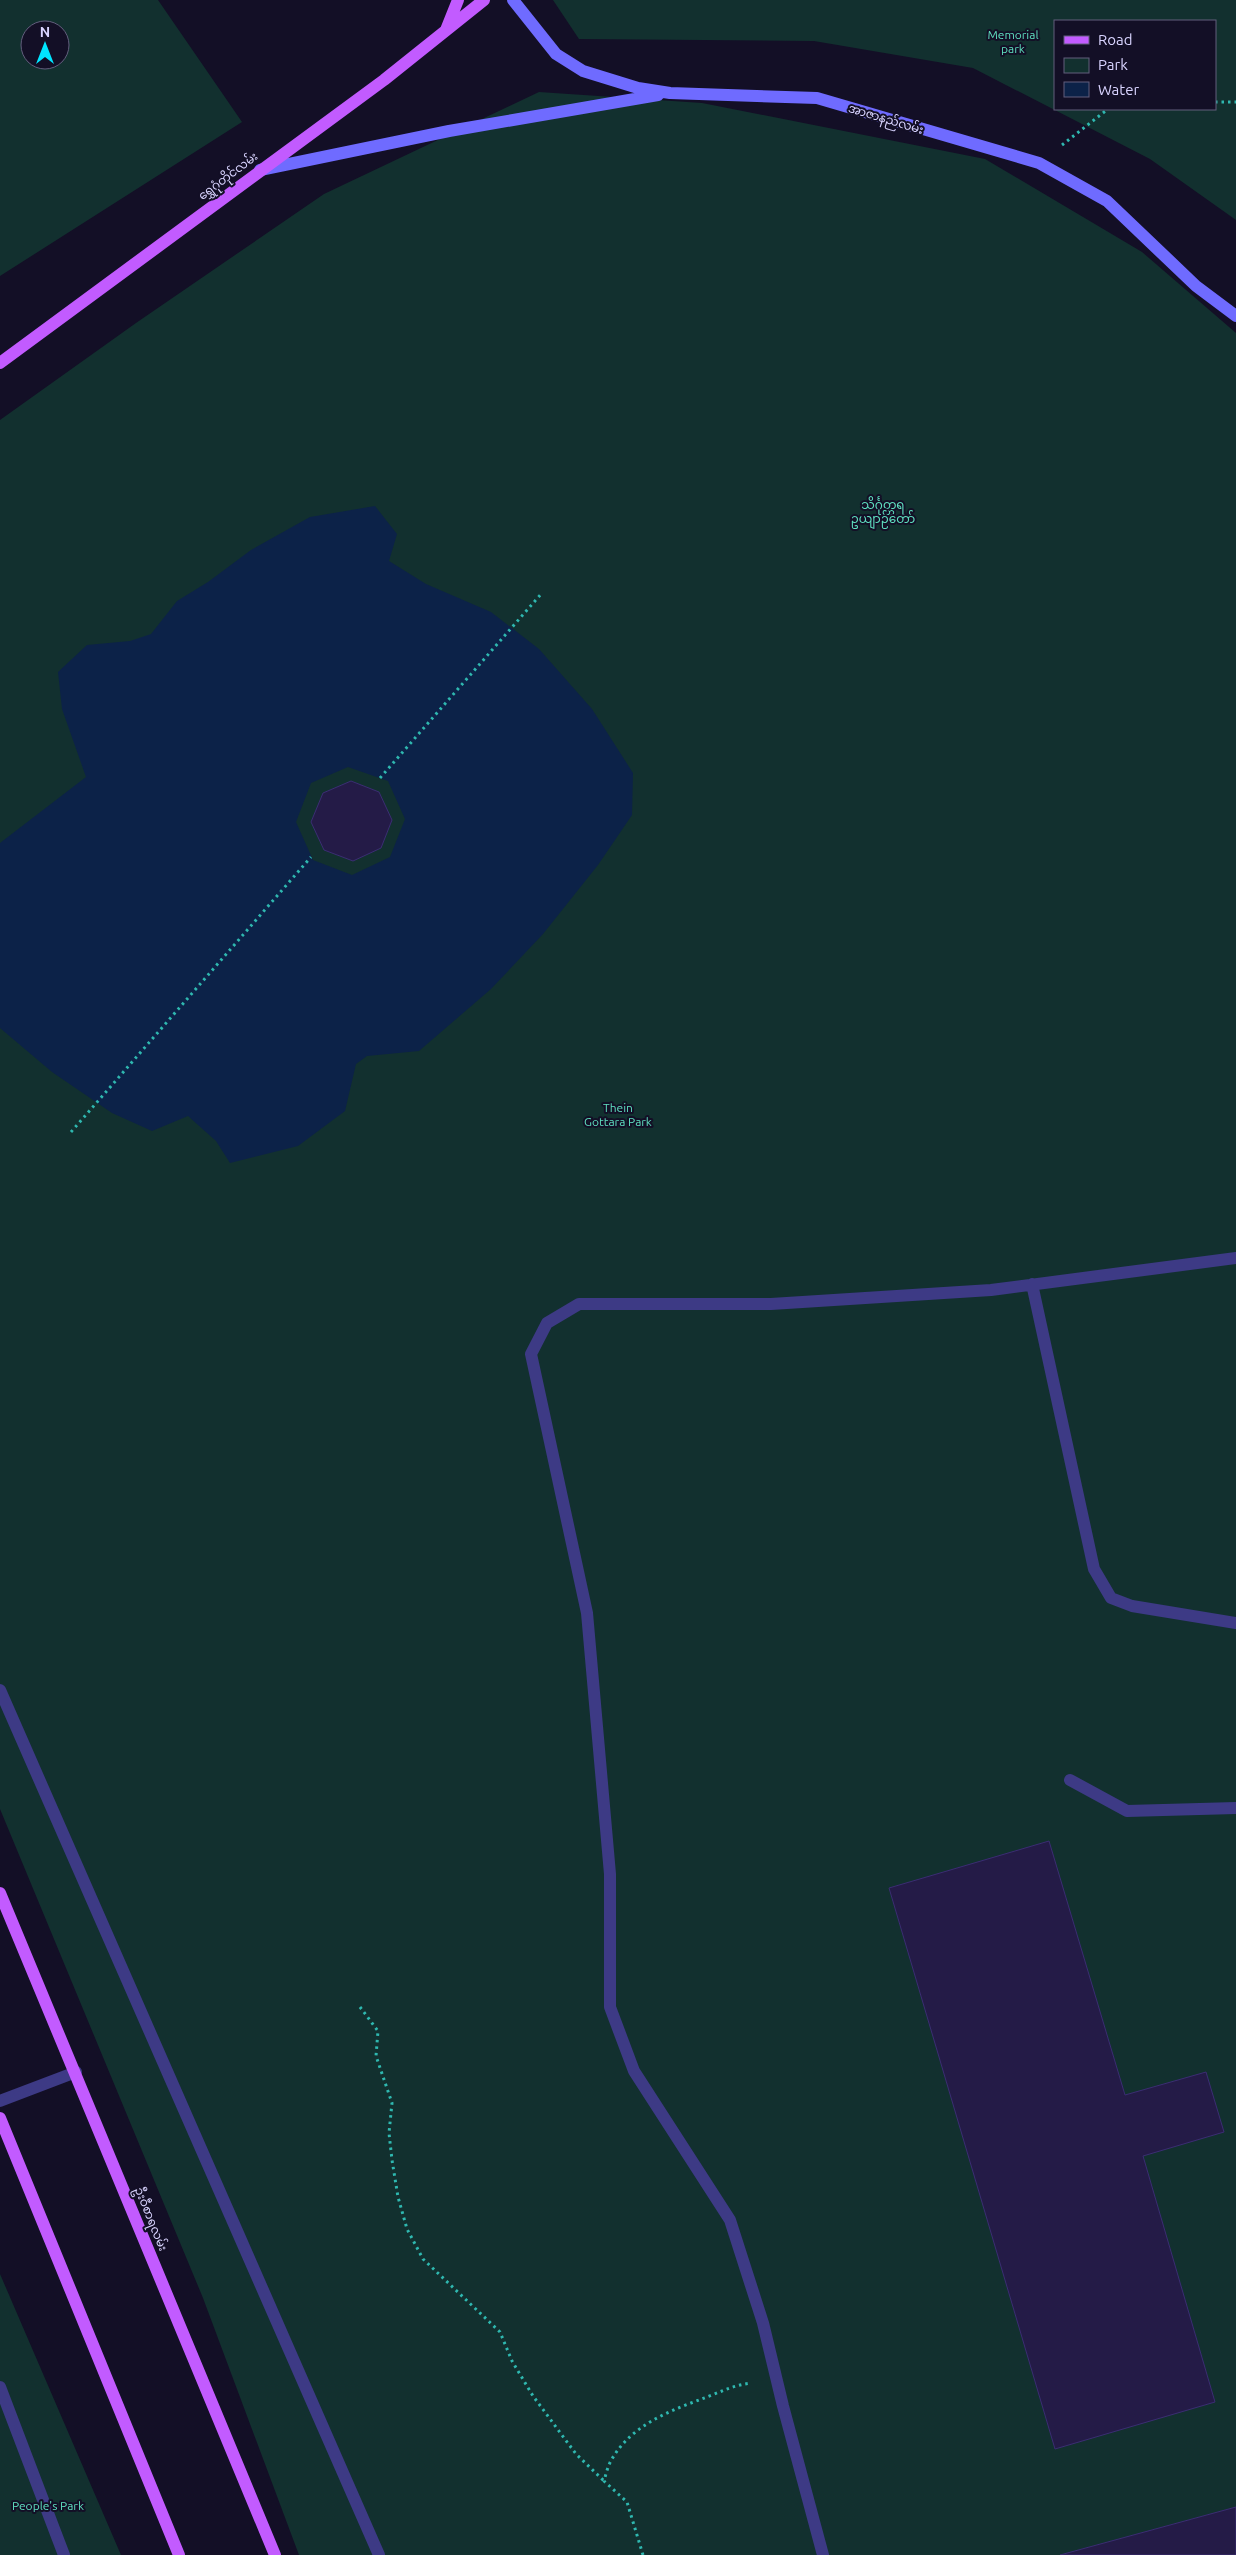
<svg xmlns="http://www.w3.org/2000/svg" width="1236" height="2555" viewBox="0 0 1236 2555" font-family="Ubuntu,'Noto Sans Myanmar',sans-serif">
	<style>
		.green { fill: #12302f; fill-rule: evenodd }
		.water { fill: #0c2248; fill-rule: evenodd }
		.building { fill: #241b47; stroke: #3b2d73 }
		.lines { fill: none; stroke-linecap: round; stroke-linejoin: round }
		.path { stroke: #2fb8b0; stroke-width: 3; stroke-dasharray: 2.5 4; stroke-linecap: butt }
		.lane { stroke: #3d3a85; stroke-width: 12 }
		.secondary { stroke: #6f6bff; stroke-width: 12 }
		.primary { stroke: #c25bff; stroke-width: 12 }
		.labels { text-anchor: middle; stroke-width: 4; stroke-linejoin: round; paint-order: stroke }
		.park-label { font-size: 12px; fill: #5fe0c0; stroke: #130f26 }
		.street-label { font-size: 12px; fill: #d9d4ff; stroke: #130f26 }
	</style>
	<rect width="100%" height="100%" fill="#130f26"/>
	<path class="green" d="M0,0H158L242,122L0,276ZM30,30H60V60H30Z
		M553,0H1236V220L1150,159L973,68L814,41L579,39ZM1215,21V109H1055V21Z
		M539,92L702,103L985,159L1142,252L1236,333V2555H299L203,2298L0,1809V420L136,323L324,194Z
		M0,2274L121,2555H0Z"/>
	<path class="water" d="M375,506L397,534L389,561L426,584L491,612L539,649L592,709L633,773L632,815L598,865L543,934L491,989L419,1051L367,1056L356,1064L345,1111L298,1146L230,1163L216,1141L188,1116L152,1131L112,1113L52,1072L0,1028V843L86,777L62,709L58,672L87,645L130,641L151,634L177,601L208,582L251,550L310,517ZM348,767L388,781L405,819L390,857L352,875L313,860L296,822L311,783Z"/>
	<path class="building" d="M351,781L379,792L392,820L381,848L353,861L324,850L311,822L323,793Z
		M1049,1841L1125,2095L1206,2072L1224,2132L1143,2156L1215,2402L1055,2449L889,1888Z
		M1236,2507V2555H1060Z"/>
	<g class="lines">
		<path class="path" d="M1215,102H1236
			M1062,145L1108,109
			M380,778L542,593
			M71,1132L311,857
			M360,2007L378,2031L376,2056L392,2103L389,2133L392,2160L398,2197L407,2229L423,2259L500,2332L512,2361L533,2396L576,2454L604,2481
			M643,2555L627,2502L604,2481C606,2474 608,2465 612,2459C632,2424 672,2410 707,2397C722,2391 735,2385 751,2383"/>
		<path class="lane" d="M1032,1284L1094,1569L1111,1598L1132,1606L1236,1623
			M0,1690L379,2555
			M1070,1780L1127,1811L1236,1808
			M0,2101L76,2072
			M0,2387L64,2555
			M823,2555L783,2406L763,2323L730,2220L634,2071L610,2007V1874L587,1613L531,1354L547,1323L579,1304H771L991,1290L1236,1258"/>
		<path class="secondary" d="M513,0L556,54L583,71L638,88L670,93L817,98L1039,163L1107,201L1196,286L1236,316
			M260,170L449,131L658,95"/>
		<path class="primary" d="M446,30L458,0
			M0,363L384,80L484,0
			M0,1893L275,2555
			M0,2118L179,2555"/>
	</g>
	<g class="labels">
		<g class="park-label">
			<text x="1013" y="39">Memorial<tspan x="1013" dy="14">park</tspan></text>
			<text x="883" y="509">သိင်္ဂုတ္တရ<tspan x="883" dy="14">ဥယျာဉ်တော်</tspan></text>
			<text x="618" y="1112">Thein<tspan x="618" dy="14">Gottara Park</tspan></text>
			<text x="48" y="2510">People's Park</text>
		</g>
		<g class="street-label">
			<text transform="translate(886 119) rotate(17)" y="4">အာဇာနည်လမ်း</text>
			<text transform="translate(228 176) rotate(-37)" y="4">ရွှေဂုံတိုင်လမ်း</text>
			<text transform="translate(151 2219) rotate(68)" y="4">ဦးဝီစာရလမ်း</text>
		</g>
	</g>
	<rect x="1054" y="20" width="162" height="90" fill="#130f26" stroke="#625e7d"/>
	<rect x="1064" y="36" width="25" height="8" fill="#c25bff" stroke="#625e7d"/>
	<text x="1098" y="45" font-size="15" fill="#d9d4ff">Road</text>
	<rect x="1064" y="58" width="25" height="15" fill="#12302f" stroke="#625e7d"/>
	<text x="1098" y="70" font-size="15" fill="#d9d4ff">Park</text>
	<rect x="1064" y="82" width="25" height="15" fill="#0c2248" stroke="#625e7d"/>
	<text x="1098" y="95" font-size="15" fill="#d9d4ff">Water</text>
	<g transform="translate(45 45)"><circle r="24" fill="#130f26" stroke="#625e7d"/>
	<path d="M0-4L9 19L0 12L-9 19Z" fill="#00e5ff"/>
	<text y="-8" font-size="14" font-weight="bold" text-anchor="middle" fill="#d9d4ff">N</text>
	</g>
</svg>
